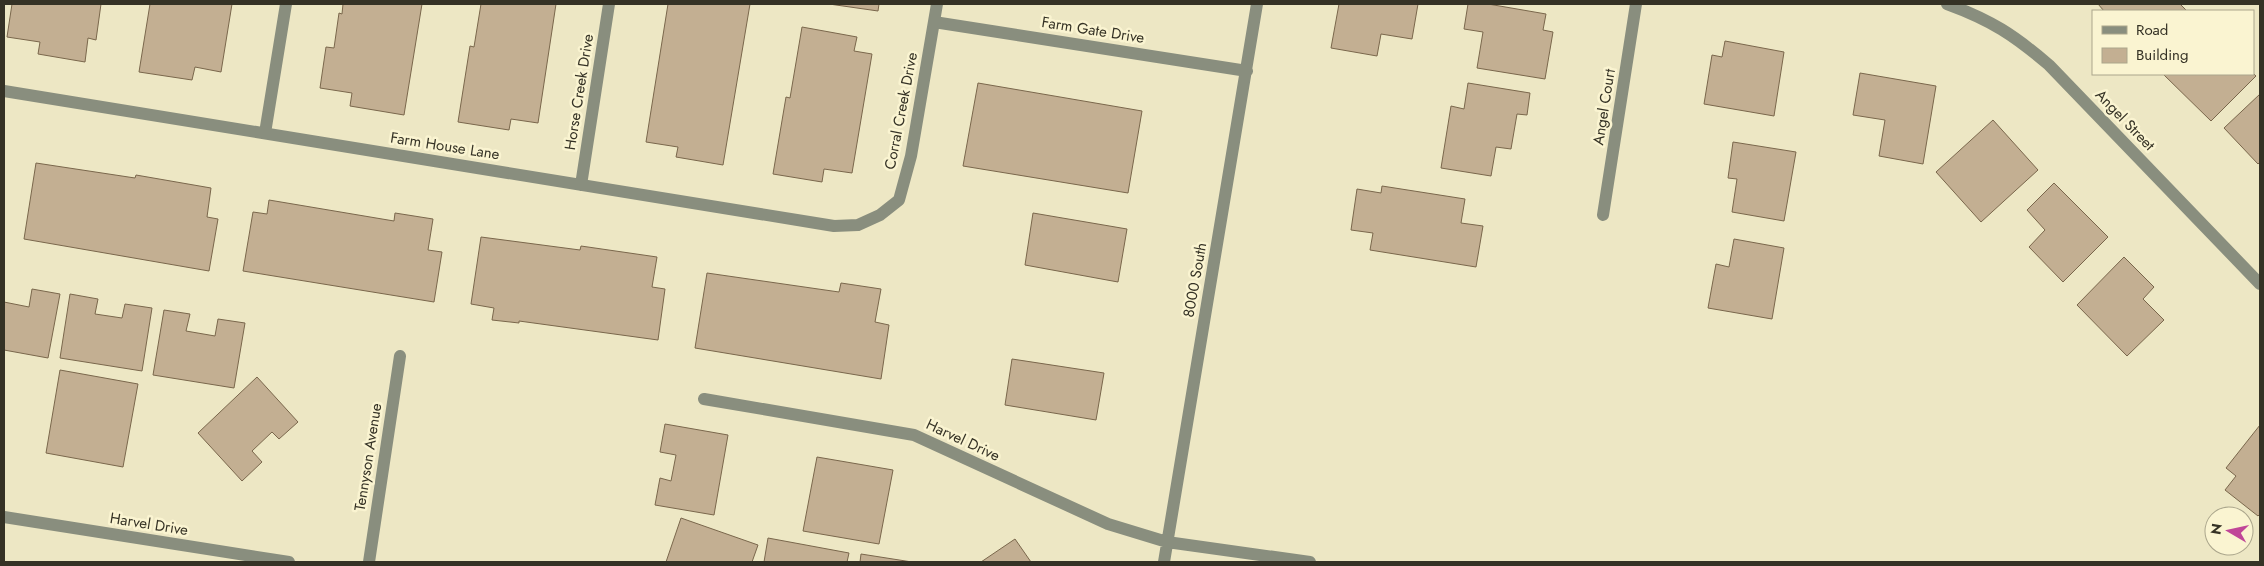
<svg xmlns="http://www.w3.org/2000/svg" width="2264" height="566" viewBox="0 0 2264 566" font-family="Jost,sans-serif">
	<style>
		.building { fill: #c3af92; stroke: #7a674c }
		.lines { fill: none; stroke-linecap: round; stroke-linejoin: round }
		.minor { stroke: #898e7e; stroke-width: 12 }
		.labels { text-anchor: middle; stroke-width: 5; stroke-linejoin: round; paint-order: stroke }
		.street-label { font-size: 15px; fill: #353225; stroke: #faf4d1 }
	</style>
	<rect width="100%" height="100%" fill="#ede7c4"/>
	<path class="building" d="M12,4H101L96,40L88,38L85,62L38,54L40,42L7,37Z
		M150,4H232L221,72L195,67L192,80L139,72Z
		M343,4H422L404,115L350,106L352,93L320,88L326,47L334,48L339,13L342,14Z
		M481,4H556L538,123L511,119L509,130L458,122L470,46L474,47Z
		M668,4H750L723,165L676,157L678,147L646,142Z
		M829,4H879L878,11Z
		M1339,4H1418L1412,39L1381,34L1377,56L1331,48Z
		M1468,4H1488L1546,14L1543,30L1553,32L1545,79L1477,68L1483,32L1464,29Z
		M2098,4H2180L2187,11H2104Z
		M802,27L857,37L854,51L872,54L852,173L824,169L822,182L773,174L786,97L790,98Z
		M1725,41L1784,52L1774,116L1704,104L1712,55L1722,57Z
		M1860,73L1936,86L1923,164L1879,156L1885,120L1853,115Z
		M2253,73L2256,76L2211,121L2163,74Z
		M978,83L1142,111L1128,193L963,166Z
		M1468,83L1530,93L1527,115L1517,114L1511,149L1496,147L1491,176L1441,168L1451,106L1464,109Z
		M2260,94V162L2258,164L2224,128Z
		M1993,120L2038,170L1981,222L1936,172Z
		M1733,142L1796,152L1784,221L1732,212L1737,179L1728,178Z
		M36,163L135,178L136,175L211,188L207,217L218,219L209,271L24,239Z
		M2054,183L2108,237L2063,282L2029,247L2045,230L2027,210Z
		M1382,186L1465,199L1461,223L1483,226L1476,267L1370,250L1373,233L1351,230L1357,189L1381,193Z
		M269,200L394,221L395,213L433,219L428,250L442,252L434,302L243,271L253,212L267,214Z
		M1033,213L1127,229L1118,282L1025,265Z
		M481,237L580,250L581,246L657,257L652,287L665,289L658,340L519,321V323L492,320L494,308L471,304Z
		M1734,239L1784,248L1772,319L1708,308L1716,264L1729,267Z
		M2124,257L2154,287L2143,299L2164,320L2127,356L2077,305Z
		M707,273L839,292L841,283L881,289L875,322L889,325L881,379L695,348Z
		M32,289L60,294L48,358L4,350V302L29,307Z
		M70,294L98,299L95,314L122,318L125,304L152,308L142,371L60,358Z
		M164,310L190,314L186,331L215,336L218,319L245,323L234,388L153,375Z
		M1012,359L1104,373L1096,420L1005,405Z
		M60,370L138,384L123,467L46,453Z
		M257,377L298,422L279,439L272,432L252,451L262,462L242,481L198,433Z
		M665,424L728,435L714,515L655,505L660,478L671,481L676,455L660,452Z
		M2260,425V514L2258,516L2225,490L2236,476L2226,468Z
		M817,457L893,470L879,544L803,531Z
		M681,518L758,545L752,562H666Z
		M768,538L849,553L847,562H764Z
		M1015,539L1031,562H981Z
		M861,554L912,562H860Z"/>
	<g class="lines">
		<path class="minor" d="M1947,4C1991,20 2014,35 2049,65L2260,284
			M934,22L1247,71
			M4,91L834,226L858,225L880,215L899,200L911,156L937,4
			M265,133L286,4
			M581,185L609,4
			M1603,215L1636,4
			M704,399L914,435L1108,524L1167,542L1310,562
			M4,517L289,562
			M369,562L400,356
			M1164,562L1257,4"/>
	</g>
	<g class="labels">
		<g class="street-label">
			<text transform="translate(1093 30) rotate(9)" y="5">Farm Gate Drive</text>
			<text transform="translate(579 92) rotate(-81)" y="5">Horse Creek Drive</text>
			<text transform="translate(1604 107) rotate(-81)" y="5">Angel Court</text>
			<text transform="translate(901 111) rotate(-79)" y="5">Corral Creek Drive</text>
			<text transform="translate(2125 120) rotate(46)" y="5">Angel Street</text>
			<text transform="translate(445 146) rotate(9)" y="5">Farm House Lane</text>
			<text transform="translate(1195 280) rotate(-80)" y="5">8000 South</text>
			<text transform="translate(963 440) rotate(25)" y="5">Harvel Drive</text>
			<text transform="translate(368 457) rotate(-81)" y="5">Tennyson Avenue</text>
			<text transform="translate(149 524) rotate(9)" y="5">Harvel Drive</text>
		</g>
	</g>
	<rect width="2264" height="566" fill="none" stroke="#353225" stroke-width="10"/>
	<rect x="2092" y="10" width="162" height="65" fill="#faf4d1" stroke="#aba68c"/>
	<rect x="2102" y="26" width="25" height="8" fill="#898e7e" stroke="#aba68c"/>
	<text x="2136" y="35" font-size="15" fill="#353225">Road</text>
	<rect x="2102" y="48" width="25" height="15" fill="#c3af92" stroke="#aba68c"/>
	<text x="2136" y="60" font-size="15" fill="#353225">Building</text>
	<g transform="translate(2229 531) rotate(279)"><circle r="24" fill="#faf4d1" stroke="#aba68c"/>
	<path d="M0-4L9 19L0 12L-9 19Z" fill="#c04698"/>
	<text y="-8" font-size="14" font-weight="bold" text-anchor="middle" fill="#353225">N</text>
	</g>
</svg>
